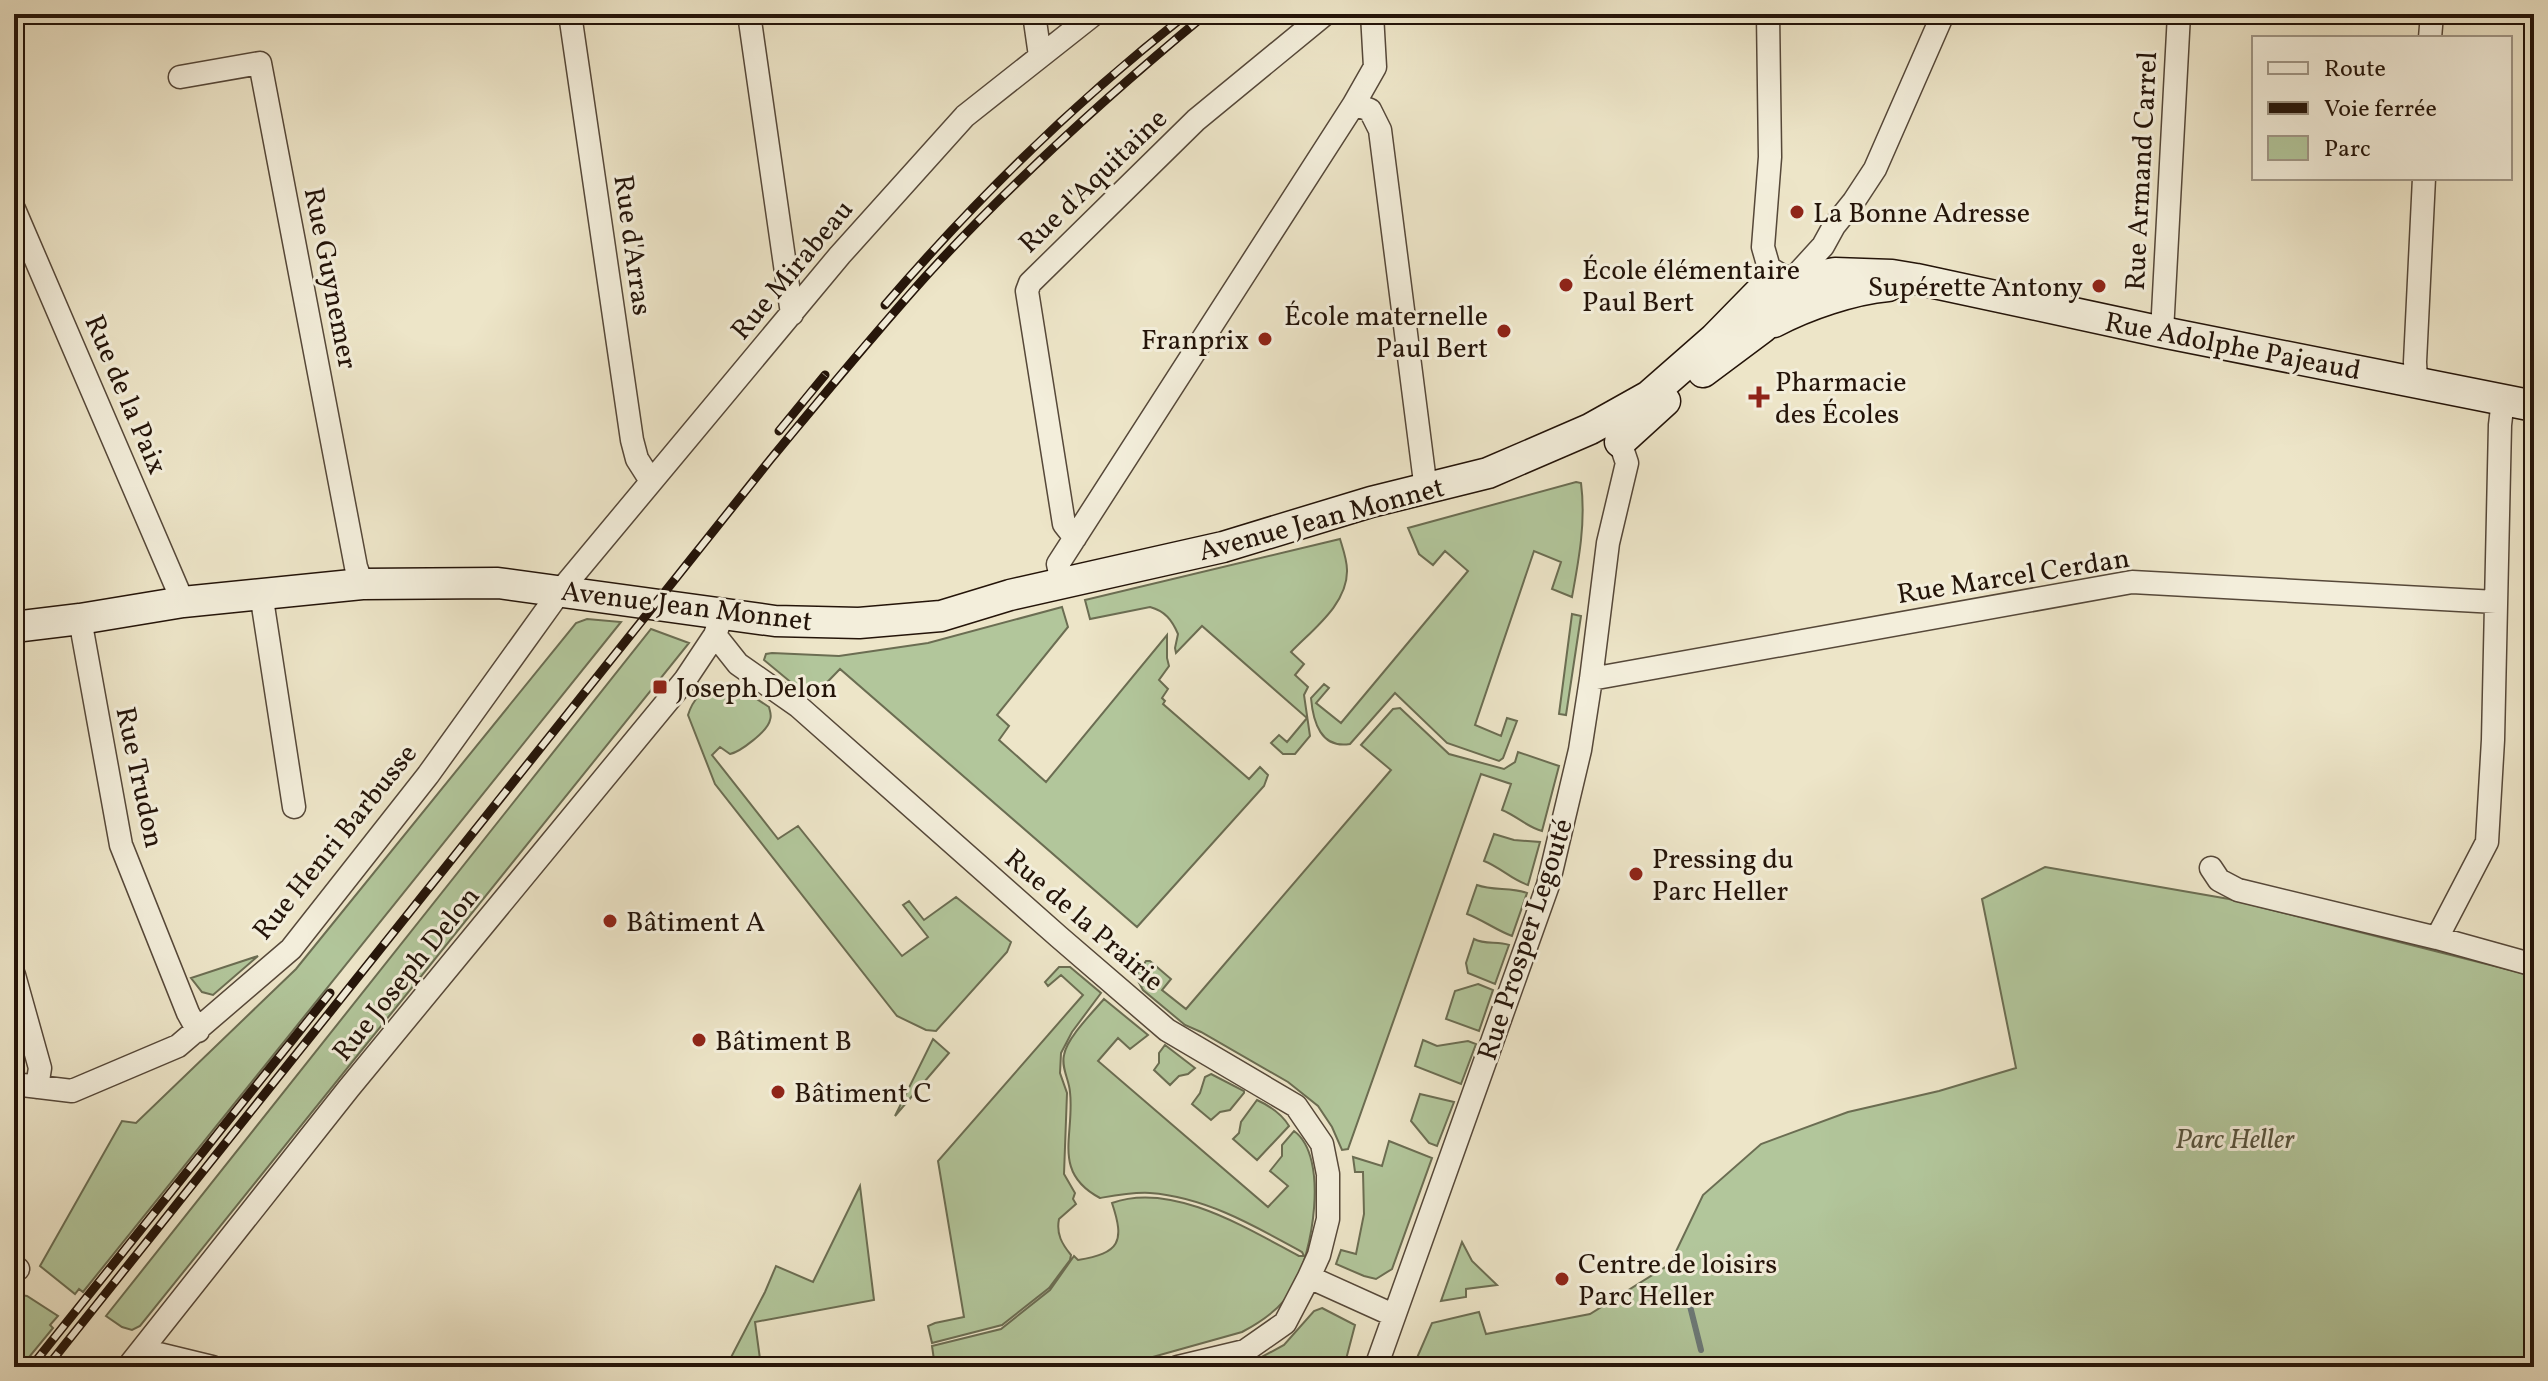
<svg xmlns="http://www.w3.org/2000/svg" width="2548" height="1381" viewBox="0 0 2548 1381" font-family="Vollkorn,serif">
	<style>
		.green { fill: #b2c69b; stroke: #6b6d52; stroke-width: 2 }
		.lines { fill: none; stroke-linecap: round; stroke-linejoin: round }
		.stream { stroke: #6d7977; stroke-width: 6 }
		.minor-casing { stroke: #564839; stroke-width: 25 }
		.secondary-casing { stroke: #241409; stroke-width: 33 }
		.minor { stroke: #f3eedb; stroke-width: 22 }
		.secondary { stroke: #f3eedb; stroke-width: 30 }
		.rail-casing { stroke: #241409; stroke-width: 9 }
		.rail { stroke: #f3eedb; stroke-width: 6; stroke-dasharray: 18; stroke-linecap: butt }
		.poi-dot { fill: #8f2418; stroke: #f3eedb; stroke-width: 3 }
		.labels { text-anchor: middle; stroke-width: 6; stroke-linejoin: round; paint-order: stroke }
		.street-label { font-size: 28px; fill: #241409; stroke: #f3eedb }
		.poi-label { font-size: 28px; fill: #241409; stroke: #f3eedb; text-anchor: start }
		.park-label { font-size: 28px; font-style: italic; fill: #56523c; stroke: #f3eedb }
	</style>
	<rect width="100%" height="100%" fill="#ede5c8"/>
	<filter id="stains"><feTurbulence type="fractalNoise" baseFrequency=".0025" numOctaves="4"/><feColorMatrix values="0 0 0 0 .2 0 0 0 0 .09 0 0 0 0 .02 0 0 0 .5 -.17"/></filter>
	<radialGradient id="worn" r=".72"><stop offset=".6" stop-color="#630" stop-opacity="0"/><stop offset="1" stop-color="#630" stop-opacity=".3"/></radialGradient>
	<path class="green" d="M1576,482L1581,483C1586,521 1579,559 1572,597L1552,589L1561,562L1534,551L1475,725L1501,736L1507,718L1517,721L1503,758L1499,761L1447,743L1395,693L1350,744C1321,749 1313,722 1311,698L1324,684L1329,688L1316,703L1341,723L1468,571L1445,551L1433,565L1419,554L1408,528Z
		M1340,539C1343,549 1347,560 1347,570C1348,604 1312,630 1291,652L1304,664L1295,675L1308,687L1304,695L1310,736L1295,754H1283L1271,743L1279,735L1287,742L1307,718L1202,626L1176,653L1175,648L1178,634C1172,620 1165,611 1150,607L1090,619L1085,600Z
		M1062,607L1068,627L997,715L1009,726L999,740L1046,782L1167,635V658L1169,666L1159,680L1168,689L1162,698L1165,701L1163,704L1249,779L1260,767L1268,775L1264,786L1137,927L840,669L811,699L764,660L766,654L772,653L839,656L928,643Z
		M1572,614L1581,616L1566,715L1559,714Z
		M587,619L621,622L83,1292L79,1289L75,1294L40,1266L122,1121L136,1123L296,969L576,623Z
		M651,629L689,643L140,1326L132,1330L122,1327L106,1316Z
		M718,685L740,688L769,707C770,712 772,715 770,720C768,731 740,752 730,754L720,747L712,755L778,839L798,826L902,956L928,937L903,905L909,901L924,920L956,897L1011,942L1007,952L936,1031L926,1030L897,1016L715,784L688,715C693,699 702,690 718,685Z
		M1400,708L1449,754L1504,769L1515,762L1518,752L1559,766L1542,831C1527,827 1517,816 1502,810L1511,784L1481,774L1348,1149L1342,1150L1332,1127L1318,1106L1288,1082L1201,1032L1185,1025L1143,990L1137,979L1138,973L1146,961H1150L1171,979L1162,990L1186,1009L1391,770L1361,745L1393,709Z
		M1494,834L1514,840L1540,842L1528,885C1512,880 1500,867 1484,861Z
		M2045,867L2229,899L2534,976V1367H1413L1432,1323L1479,1312L1486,1334L1590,1314L1670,1264L1703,1195L1761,1144L1848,1112L1939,1091L2016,1068L1982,899Z
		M1477,885C1493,891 1511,887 1527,893L1512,936C1496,930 1483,920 1467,914Z
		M1474,939C1485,945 1497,941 1509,945L1495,984L1468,973L1466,963Z
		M258,956L213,995L202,992L191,978Z
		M1059,967H1070L1101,993L1072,1032L1061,1053L1060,1073L1067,1093L1064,1174L1075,1193L1073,1199L1076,1204L1059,1219C1056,1234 1062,1244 1071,1255L1070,1260L1049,1288L1002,1325L932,1343L928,1326L935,1323L964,1317L938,1161L1083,995L1061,975L1048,986L1045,982Z
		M1478,984L1493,990L1479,1031L1446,1019L1455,991Z
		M1104,999L1148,1035L1130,1049L1118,1038L1098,1061L1268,1207L1288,1186L1270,1171L1282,1156V1145L1294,1131C1330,1157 1312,1255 1293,1288C1282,1308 1261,1322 1242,1332L1117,1367H935L932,1346L1001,1329L1050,1290L1074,1256L1078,1260C1120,1253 1125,1242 1112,1203C1172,1181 1248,1229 1299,1256H1304L1302,1252C1255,1226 1205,1197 1150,1193C1133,1192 1117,1195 1100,1198C1051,1172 1075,1135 1070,1092C1069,1079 1061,1068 1064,1055C1067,1038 1092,1013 1104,999Z
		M933,1039L949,1053L895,1116Z
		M1423,1040L1437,1046L1468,1041L1476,1044L1461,1084L1415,1066Z
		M1165,1045L1195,1068L1188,1074L1179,1076L1170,1085L1154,1070L1159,1063V1053Z
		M1211,1074L1244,1091V1093L1230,1110L1220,1112L1211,1120L1192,1104L1200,1093L1205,1077Z
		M1420,1094L1454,1102L1437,1146L1429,1143L1411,1121Z
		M1257,1100C1270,1106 1282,1114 1289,1126L1257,1160L1233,1139L1239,1133L1241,1122Z
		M1389,1141L1432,1158L1392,1269L1376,1279L1364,1276L1336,1264L1341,1250L1356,1254L1364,1214L1363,1172H1355L1353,1157L1382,1166Z
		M860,1186L874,1300L755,1322L760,1359H766L767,1367H726L765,1292L776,1266L813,1282Z
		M1462,1242L1472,1261L1497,1285L1466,1289V1297L1441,1301Z
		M14,1294L27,1296L58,1316L50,1325L53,1328L21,1367H14Z
		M1322,1308L1355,1325L1344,1367H1243L1284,1345L1314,1311Z"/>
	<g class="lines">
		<path class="stream" d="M1689,1302L1701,1350"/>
		<g class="minor-casing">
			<path id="minor" d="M570,14L632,440L637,459L651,481
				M749,14L792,314
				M1034,14L1040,56
				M1768,14L1770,157L1763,247L1769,268L1791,281L1823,246L1834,226L1854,201L1875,169L1943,14
				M2430,38L2432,14
				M180,77L260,63L356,567L362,584
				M1354,104L1375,67L1372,14
				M14,209L183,602
				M2162,332L2179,14
				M2416,381L2415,362L2424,178
				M1075,538L1064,524L1027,291L1030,283L1196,120L1325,14
				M1062,583L1058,564L1354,104L1370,110L1380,130L1426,490
				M261,593L294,807
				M80,619L121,845L188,1013L198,1031
				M715,635L738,664L798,706L1059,937L1167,1030L1296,1106L1322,1144L1328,1174V1219L1319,1255L1309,1277
				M1591,679L2132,582L2496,602
				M2211,868L2219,880L2238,890L2437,938L2534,965
				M2437,938L2487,842L2493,740L2500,425L2503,400
				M14,975L40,1068L37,1087
				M14,1084L72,1091L178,1046L291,949L428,775L561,590L840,255L965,116L1094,14
				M14,1269H18
				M142,1350L212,1367
				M128,1367L349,1088L685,680L715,635L722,615
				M1178,1367L1245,1351L1285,1323L1309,1277L1393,1315
				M1376,1367L1548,885L1580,750L1591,679L1608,543L1627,463L1620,442"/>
		</g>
		<g class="secondary-casing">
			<path id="secondary" d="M1774,322C1806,305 1853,289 1888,286
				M1703,372L1762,328L1793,301L1791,281
				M1620,442L1665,401
				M14,627L80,619L183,602L362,584L498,583L775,621L859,623L941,616L1010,595L1223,547L1371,502L1488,473L1590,429L1649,396L1714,339L1762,290L1791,281L1835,273L1892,275L1916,279L2162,332L2534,406"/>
		</g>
		<use href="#minor" class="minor"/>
		<use href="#secondary" class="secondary"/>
		<g class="rail-casing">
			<path id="rail" d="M885,305C976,199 1077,100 1187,14
				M779,431L825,375
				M31,1367L330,993
				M47,1367L770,460C822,397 873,335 927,275C1013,181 1108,95 1206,14"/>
		</g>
		<use href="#rail" class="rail"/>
	</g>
	<g class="poi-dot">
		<circle cx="1797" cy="212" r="8"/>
		<circle cx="1566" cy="285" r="8"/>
		<circle cx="2099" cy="286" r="8"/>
		<circle cx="1504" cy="331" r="8"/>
		<circle cx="1265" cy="339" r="8"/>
		<path d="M1755 385h8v8h8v8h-8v8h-8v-8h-8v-8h8z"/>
		<rect x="652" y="679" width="16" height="16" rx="4"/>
		<circle cx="1636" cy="874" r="8"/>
		<circle cx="610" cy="921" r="8"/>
		<circle cx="699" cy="1040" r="8"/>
		<circle cx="778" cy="1092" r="8"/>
		<circle cx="1562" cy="1279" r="8"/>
	</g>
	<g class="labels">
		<g class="street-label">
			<text transform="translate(2140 171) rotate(-87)" y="10">Rue Armand Carrel</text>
			<text transform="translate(1092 180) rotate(-44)" y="10">Rue d'Aquitaine</text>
			<text transform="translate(634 245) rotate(82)" y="10">Rue d'Arras</text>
			<text transform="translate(791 269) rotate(-50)" y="10">Rue Mirabeau</text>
			<text transform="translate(332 278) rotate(79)" y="10">Rue Guynemer</text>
			<text transform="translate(2233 345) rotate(11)" y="10">Rue Adolphe Pajeaud</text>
			<text transform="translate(127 394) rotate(67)" y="10">Rue de la Paix</text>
			<text transform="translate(1321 518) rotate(-15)" y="10">Avenue Jean Monnet</text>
			<text transform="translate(2013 575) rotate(-9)" y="10">Rue Marcel Cerdan</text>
			<text transform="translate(687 605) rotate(7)" y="10">Avenue Jean Monnet</text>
			<text transform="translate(141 777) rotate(78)" y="10">Rue Trudon</text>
			<text transform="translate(334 841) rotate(-51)" y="10">Rue Henri Barbusse</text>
			<text transform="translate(1085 919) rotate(41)" y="10">Rue de la Prairie</text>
			<text transform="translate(1524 939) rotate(-72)" y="10">Rue Prosper Legouté</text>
			<text transform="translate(405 973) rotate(-51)" y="10">Rue Joseph Delon</text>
		</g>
		<g class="poi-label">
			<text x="1813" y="222">La Bonne Adresse</text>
			<text x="1582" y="279">École élémentaire<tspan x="1582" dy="32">Paul Bert</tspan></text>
			<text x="2083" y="296" text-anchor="end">Supérette Antony</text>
			<text x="1488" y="325" text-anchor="end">École maternelle<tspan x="1488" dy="32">Paul Bert</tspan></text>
			<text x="1249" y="349" text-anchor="end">Franprix</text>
			<text x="1775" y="391">Pharmacie<tspan x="1775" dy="32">des Écoles</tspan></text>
			<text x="676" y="697">Joseph Delon</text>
			<text x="1652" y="868">Pressing du<tspan x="1652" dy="32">Parc Heller</tspan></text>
			<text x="626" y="931">Bâtiment A</text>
			<text x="715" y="1050">Bâtiment B</text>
			<text x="794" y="1102">Bâtiment C</text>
			<text x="1578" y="1273">Centre de loisirs<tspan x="1578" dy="32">Parc Heller</tspan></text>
		</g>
		<g class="park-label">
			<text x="2235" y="1148">Parc Heller</text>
		</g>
	</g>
	<rect width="2548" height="1381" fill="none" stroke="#ede5c8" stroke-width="48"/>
	<rect x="16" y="16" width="2516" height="1349" fill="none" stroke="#241409" stroke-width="4"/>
	<rect x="24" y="24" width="2500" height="1333" fill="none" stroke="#241409" stroke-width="2"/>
	<rect x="2252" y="36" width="260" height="144" fill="#f3eedb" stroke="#a09787" stroke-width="2"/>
	<rect x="2268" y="62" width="40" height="12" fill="#f3eedb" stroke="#a09787" stroke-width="2"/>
	<text x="2324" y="76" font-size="24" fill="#241409">Route</text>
	<rect x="2268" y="102" width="40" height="12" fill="#241409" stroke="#a09787" stroke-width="2"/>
	<text x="2324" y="116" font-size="24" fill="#241409">Voie ferrée</text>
	<rect x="2268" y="136" width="40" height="24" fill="#b2c69b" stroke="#a09787" stroke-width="2"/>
	<text x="2324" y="156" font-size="24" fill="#241409">Parc</text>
	<rect width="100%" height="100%" filter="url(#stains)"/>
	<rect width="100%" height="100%" fill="url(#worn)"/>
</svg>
